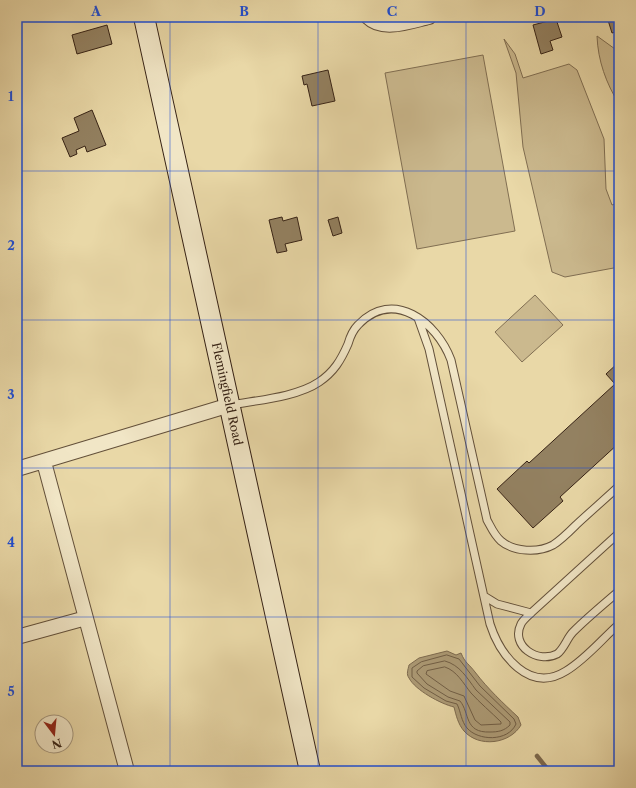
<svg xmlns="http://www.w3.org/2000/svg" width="636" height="788" viewBox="0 0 636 788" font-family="'Libre Caslon Text',serif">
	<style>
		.green { fill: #cbb98e; stroke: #806e52 }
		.water { fill: #ac9a75; stroke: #7d6a4f }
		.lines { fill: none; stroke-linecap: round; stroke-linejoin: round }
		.shore { stroke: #715e45; stroke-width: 1 }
		.stream { stroke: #7d6a4f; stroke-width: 4.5 }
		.building { fill: #938161; stroke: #362215 }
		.lane-casing { stroke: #63503a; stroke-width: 9 }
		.street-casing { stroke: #63503a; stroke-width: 16 }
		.secondary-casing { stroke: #362215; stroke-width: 22 }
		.lane { stroke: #f1e6c6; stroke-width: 7 }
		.street { stroke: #f1e6c6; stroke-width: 14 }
		.secondary { stroke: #f1e6c6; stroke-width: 20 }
		.grid { fill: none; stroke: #1d4ed8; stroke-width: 1; stroke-opacity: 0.55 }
		.labels { text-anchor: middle; stroke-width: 3.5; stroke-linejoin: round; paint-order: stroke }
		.street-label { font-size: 12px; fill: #362215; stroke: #f1e6c6 }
		.neatline { fill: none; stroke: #1d4ed8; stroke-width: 1.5 }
		.grid-label { font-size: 13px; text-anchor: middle; font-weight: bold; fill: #1d4ed8 }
	</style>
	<rect width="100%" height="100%" fill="#e9d8a7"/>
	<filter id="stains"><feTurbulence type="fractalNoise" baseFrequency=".005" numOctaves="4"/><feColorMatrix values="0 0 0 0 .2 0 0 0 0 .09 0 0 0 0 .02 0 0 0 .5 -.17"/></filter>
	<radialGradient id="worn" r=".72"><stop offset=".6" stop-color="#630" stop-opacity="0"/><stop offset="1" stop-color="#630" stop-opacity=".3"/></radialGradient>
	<path class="green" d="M597,36L615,49H619V104C606,83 598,61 597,36Z
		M504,39L515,54L523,78L569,64L577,70L604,139L606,189L612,205L619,202V267L565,277L552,272L523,147L516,73Z
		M483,55L515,231L417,249L385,73Z
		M535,295L563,325L522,362L495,332Z"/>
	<path class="water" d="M447,651L456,655L461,653C465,663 469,664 475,672C488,689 503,703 518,717L521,725C510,744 479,748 464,731C458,724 456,715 454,707C441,704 415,690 409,678C406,674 408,670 409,665L419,658Z"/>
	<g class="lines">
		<path class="shore" d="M447,655L459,659L480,686L514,719L516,724C508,742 478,741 467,728C461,721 461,712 457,704L446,701L424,688L412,677V668L421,662Z
			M445,661C460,665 467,678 476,690C487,701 499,711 510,722V725C504,731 498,732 490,732C464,733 470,713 460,701L448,697L427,684L417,673V671L423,666Z
			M445,667C457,671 463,683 471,693C480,703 491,712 501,722V724L481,725L475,720L464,696L450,691L426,674L427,671Z"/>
		<path class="stream" d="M537,756L549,771"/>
	</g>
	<path class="building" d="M607,17H619V31L612,33Z
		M556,19L562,37L550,41L553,50L541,54L533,25Z
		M107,25L112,44L77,54L72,35Z
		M328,70L335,101L312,106L307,84L304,85L302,76Z
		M92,110L106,145L87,152L85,146L76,150L77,154L70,157L62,138L79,131L74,118Z
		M282,217L283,221L297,217L302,240L285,244L287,251L277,253L269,220Z
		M338,217L342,233L333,236L328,220Z
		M619,362V443L560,497L563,501L533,528L497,489L527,461L529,463L615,384L606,374Z"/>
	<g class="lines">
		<g class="lane-casing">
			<path id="lane" d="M418,318L429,349L490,624C500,655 529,694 566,671C586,659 602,639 619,624
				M231,405C258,400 297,397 319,382C334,372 341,360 348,344C350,337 353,330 358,325C393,288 437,322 451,360L487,520C491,527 494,535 501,541C514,552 538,553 553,545C561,540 569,532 576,525C590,512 605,499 619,486
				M619,533L531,613C528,616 523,620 521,624C510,646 538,664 557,654C564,649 567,638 573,632C588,617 604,604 619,591
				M484,596L497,604L531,613"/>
		</g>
		<g class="street-casing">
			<path id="street" d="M368,17C383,32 411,21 429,17
				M44,462L127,771
				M17,469L230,405
				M17,637L86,618"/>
		</g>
		<g class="secondary-casing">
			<g id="secondary">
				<path id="s1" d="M144,17L310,771"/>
			</g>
		</g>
		<use href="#lane" class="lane"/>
		<use href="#street" class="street"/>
		<use href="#secondary" class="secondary"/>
	</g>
	<path class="grid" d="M170,17V771M318,17V771M466,17V771M17,171H619M17,320H619M17,468H619M17,617H619"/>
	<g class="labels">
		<g class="street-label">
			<text dy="4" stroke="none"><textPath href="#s1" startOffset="386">Flemingfield Road</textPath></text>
		</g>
	</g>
	<rect width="636" height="788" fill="none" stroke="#e9d8a7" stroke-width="44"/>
	<g transform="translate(54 734) rotate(164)"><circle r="19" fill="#f1e6c6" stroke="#a6987f"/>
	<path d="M0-3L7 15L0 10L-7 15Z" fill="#8f2418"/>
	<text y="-6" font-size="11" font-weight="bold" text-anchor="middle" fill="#362215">N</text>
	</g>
	<rect x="22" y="22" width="592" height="744" class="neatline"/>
	<g class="grid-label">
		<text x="96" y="16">A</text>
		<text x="244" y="16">B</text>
		<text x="392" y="16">C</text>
		<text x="540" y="16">D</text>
		<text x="11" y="101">1</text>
		<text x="11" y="250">2</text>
		<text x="11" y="399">3</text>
		<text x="11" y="547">4</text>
		<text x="11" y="696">5</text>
	</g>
	<rect width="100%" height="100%" filter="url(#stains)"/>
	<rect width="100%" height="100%" fill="url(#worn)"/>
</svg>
